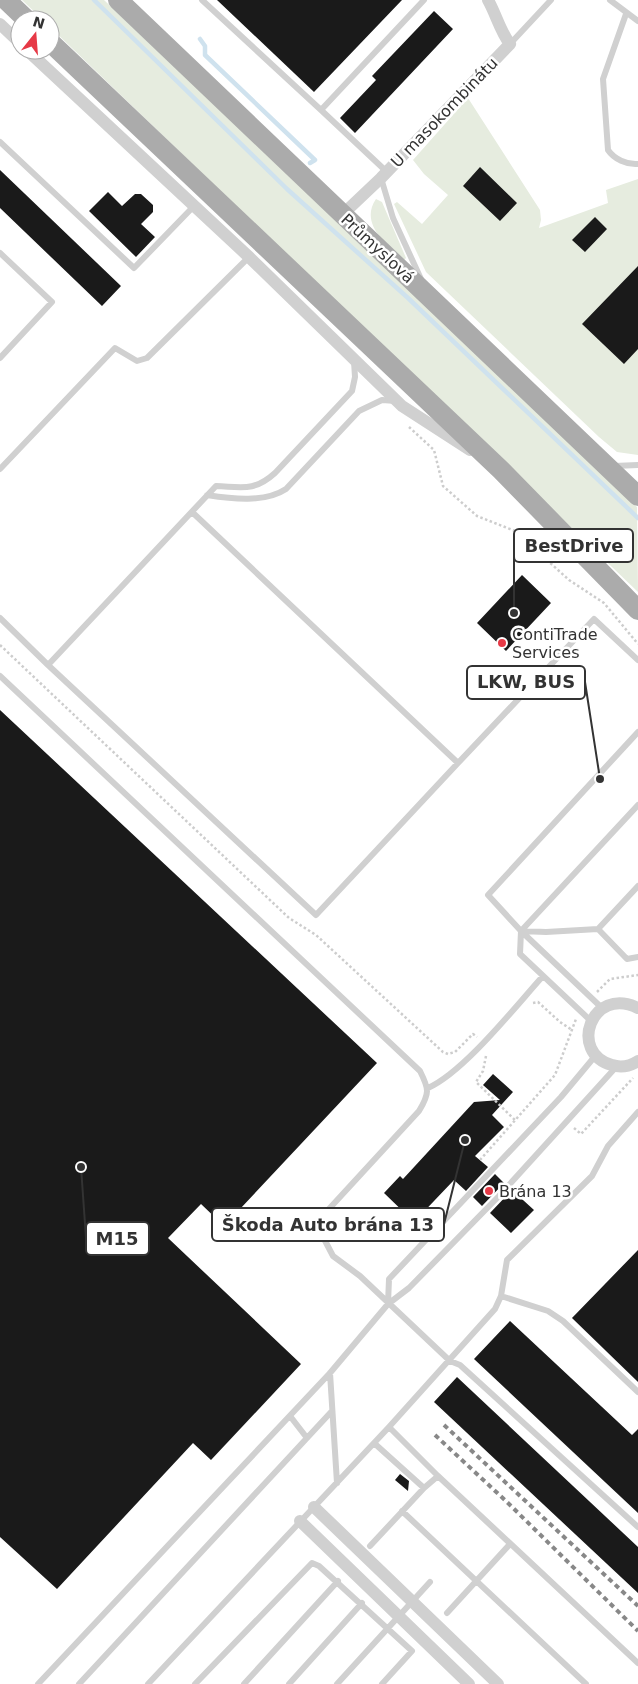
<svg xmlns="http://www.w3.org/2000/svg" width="638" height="1684" viewBox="0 0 638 1684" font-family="'DejaVu Sans',sans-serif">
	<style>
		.green { fill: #e6ecdf }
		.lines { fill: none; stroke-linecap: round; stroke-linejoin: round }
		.stream { stroke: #cfe2ee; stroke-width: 4.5 }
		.building { fill: #1a1a1a }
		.path { stroke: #cdcdcd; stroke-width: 2.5; stroke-dasharray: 2.5 2.5; stroke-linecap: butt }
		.lane { stroke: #d0d0d0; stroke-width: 6 }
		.street { stroke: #d0d0d0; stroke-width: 12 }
		.primary { stroke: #ababab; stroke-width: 20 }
		.rail { stroke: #888; stroke-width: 4; stroke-dasharray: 5 4; stroke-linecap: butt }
		.poi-dot { fill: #e63946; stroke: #fff; stroke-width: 2 }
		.labels { text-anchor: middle; stroke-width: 5; stroke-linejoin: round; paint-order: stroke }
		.street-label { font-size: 16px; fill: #333; stroke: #fff }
		.poi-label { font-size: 16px; fill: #333; stroke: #fff; text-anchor: start }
		.leader { fill: none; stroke: #333; stroke-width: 2 }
		.callout-dot { fill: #333; stroke: #fff; stroke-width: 2 }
		.callout { fill: #fff; stroke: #333; stroke-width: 2 }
		.callout-label { font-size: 18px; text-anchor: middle; font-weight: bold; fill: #333 }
	</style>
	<rect width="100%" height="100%" fill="#fff"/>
	<path class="green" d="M22,0H104L637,507L638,592L50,27V20H43Z
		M468,98L540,210L541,220L539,228L608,203L606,190L638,179V455L617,452L599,437L426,272L394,204L397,202L422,224L448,195L424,174L413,160Z
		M376,199L382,202L406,258L404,260C387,245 359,224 376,199Z"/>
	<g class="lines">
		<path class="stream" d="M94,0L287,189L408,298L638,518
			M200,39L205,46V55L315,160L310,163"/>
	</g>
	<path class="building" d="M217,0H402L314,92Z
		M434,11L453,29L355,133L340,118L376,80L372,76Z
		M480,167L517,203L500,221L463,186Z
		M0,170L121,286L102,306L0,208Z
		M108,192L122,206L135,194H141L153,205V212L141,224L155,237L136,257L89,211Z
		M595,217L607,229L585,252L572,240Z
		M638,266V349L624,364L582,324Z
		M522,575L551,603L506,651L477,623Z
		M0,710L377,1063L224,1226L201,1204L168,1238L301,1364L211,1460L193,1443L57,1589L0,1537Z
		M493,1074L513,1092L492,1115L504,1127L475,1156L488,1167L466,1191L454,1180L414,1222L384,1193L400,1176L403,1179L474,1102L500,1100L483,1085Z
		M495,1174L504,1183L482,1206L473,1197Z
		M512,1190L534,1210L511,1233L490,1213Z
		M638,1250V1382L572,1318Z
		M510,1321L632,1435L638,1429V1513L474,1359Z
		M457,1377L638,1547V1593L434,1402Z
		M400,1474L409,1481L408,1491L395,1480Z"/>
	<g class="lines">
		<path class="path" d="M409,427L434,450L443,486L477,516L515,531L569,580L604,603L638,644
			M0,645L289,918L316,935L443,1052L448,1054L455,1052L473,1034L477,1037
			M597,992L610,979L638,975
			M533,1003L538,1002L560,1022L572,1030
			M486,1056L483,1071L476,1082L515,1120
			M574,1128L581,1134L633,1078
			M480,1160L555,1075L576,1019"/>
		<path class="lane" d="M202,0L321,110L424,0
			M610,0L638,21
			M626,14L603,79L608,150C614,159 627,165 638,164
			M510,44L551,0
			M321,110L387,172
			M0,142L134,268L194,206
			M381,178L393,218L421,279
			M0,253L52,302L0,358
			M614,466L638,465
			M0,469L115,348L137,361L147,358L249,257
			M207,495C232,499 265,503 286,489L359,411L382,400L396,401
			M192,512L458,763L594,619L638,660
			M0,618L48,665L216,486C242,487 254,492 275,473L352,391L355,377L354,361
			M48,665L316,915L458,763
			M0,676L420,1071C429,1089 430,1093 419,1111L328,1210L322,1225V1235L333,1256L360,1276L450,1361L460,1365L638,1527
			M638,732L488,895L521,931L638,805
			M598,929L627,959L638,957
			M521,931L546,932L598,929L638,886
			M521,931L520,954L591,1021
			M521,931L602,1008
			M428,1088C464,1072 515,1007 543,976
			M501,1296L548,1311L563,1321L638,1392
			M388,1304L389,1279L561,1097L596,1055
			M330,1373L337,1483
			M290,1416L307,1438
			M389,1427L438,1476L638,1663
			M374,1443L424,1488
			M402,1511L586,1684
			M370,1546L424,1488L438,1476
			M447,1613L510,1544
			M38,1684L330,1373L388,1304L409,1288L499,1196L617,1066
			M79,1684L332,1411
			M148,1684L389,1427L495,1309L501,1296L507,1260L592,1176L608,1146L638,1112
			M195,1684L312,1563L319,1566L412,1651L382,1684
			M244,1684L338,1581
			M289,1684L362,1603
			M337,1684L430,1582"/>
		<path class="street" d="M0,24L20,43
			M27,50L249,257L402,406L470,450
			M343,214L381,178L510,44C500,31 496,14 488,0
			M638,1008C591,985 568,1053 612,1065C621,1068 630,1066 638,1061
			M314,1507L498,1684
			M300,1521L469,1684"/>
		<path class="primary" d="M6,0L27,20
			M118,0L638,496
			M50,42L501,470L638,610"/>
		<path class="rail" d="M444,1425L638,1606
			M435,1435L507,1502L638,1631"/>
	</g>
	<g class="poi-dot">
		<circle cx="502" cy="643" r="5"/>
		<circle cx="489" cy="1191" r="5"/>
	</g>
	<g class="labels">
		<g class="street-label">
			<text transform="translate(444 112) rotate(-46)" y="6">U masokombinátu</text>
			<text transform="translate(378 248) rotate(43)" y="6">Průmyslová</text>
		</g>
		<g class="poi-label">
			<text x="512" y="640">ContiTrade<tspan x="512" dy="18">Services</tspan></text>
			<text x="499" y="1197">Brána 13</text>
		</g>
	</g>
	<path class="leader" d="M514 613L514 546M600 779L585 682M465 1140L444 1224M81 1167L86 1238"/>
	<g class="callout-dot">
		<circle cx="514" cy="613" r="5"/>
		<circle cx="600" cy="779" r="5"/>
		<circle cx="465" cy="1140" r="5"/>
		<circle cx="81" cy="1167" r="5"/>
	</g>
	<g class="callout">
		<rect x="514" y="529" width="119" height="33" rx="5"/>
		<rect x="467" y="666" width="118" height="33" rx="5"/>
		<rect x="212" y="1208" width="232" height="33" rx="5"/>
		<rect x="86" y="1222" width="63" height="33" rx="5"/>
	</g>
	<g class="callout-label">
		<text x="574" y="552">BestDrive</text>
		<text x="526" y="688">LKW, BUS</text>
		<text x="328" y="1231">Škoda Auto brána 13</text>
		<text x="117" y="1245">M15</text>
	</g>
	<g transform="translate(35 35) rotate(17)"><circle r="24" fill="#ffffff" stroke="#adadad"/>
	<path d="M0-4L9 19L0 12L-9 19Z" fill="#e63946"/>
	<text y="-8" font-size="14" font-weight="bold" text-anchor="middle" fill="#333333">N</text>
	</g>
</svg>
